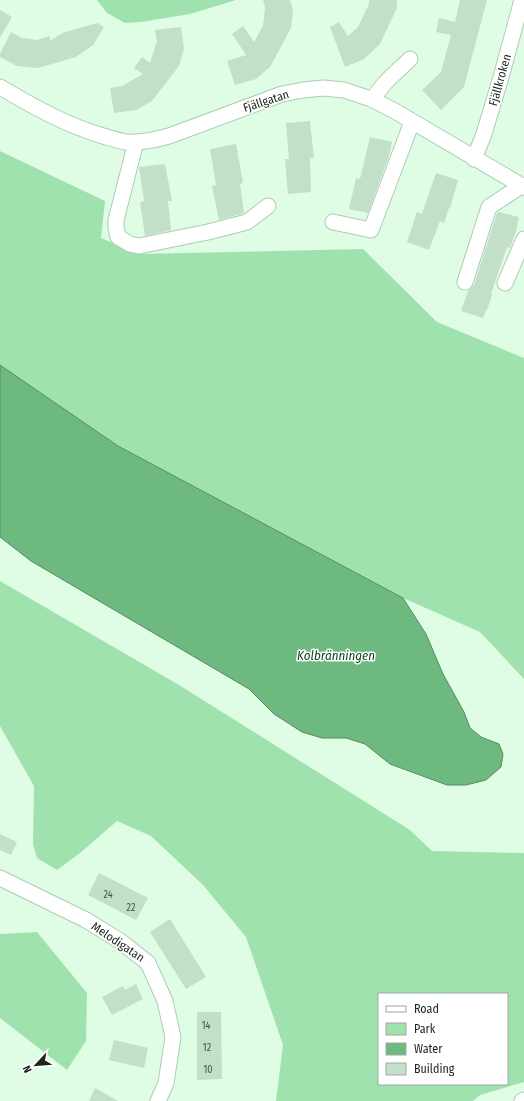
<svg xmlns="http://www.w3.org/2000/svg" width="524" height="1101" viewBox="0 0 524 1101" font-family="'Fira Sans Condensed',sans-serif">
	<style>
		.green { fill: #a0e2ae; fill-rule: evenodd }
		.water { fill: #6db97f; stroke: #548d62 }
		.building { fill: #c2dfc7 }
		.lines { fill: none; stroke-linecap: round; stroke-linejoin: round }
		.minor-casing { stroke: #aecbb4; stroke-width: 17 }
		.minor { stroke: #fff; stroke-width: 15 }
		.labels { text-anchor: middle; stroke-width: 3; stroke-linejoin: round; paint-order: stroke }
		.number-label { font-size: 10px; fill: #445448 }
		.street-label { font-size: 12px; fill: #1a251d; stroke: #fff }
		.water-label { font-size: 13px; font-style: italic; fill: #0c4621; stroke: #fff }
	</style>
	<rect width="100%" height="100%" fill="#dffde4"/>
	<path class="green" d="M97,0H236L190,14L141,22L125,23L107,13Z
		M0,151L105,201L101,238L140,254L363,249L437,322L524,358V679L480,632L403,598L118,446L0,365Z
		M0,581L179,685L410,830L432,851L524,853V1082L480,1095L473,1101H276L283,1045L246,937L203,885L151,836L117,821L80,853L57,870L37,858L33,845L34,786L0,726ZM379,994H507V1084H379Z
		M37,932L87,993L86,1041L67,1070L0,1018V934Z"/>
	<path class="water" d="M0,365L118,446L403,598L426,634L443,674L464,712L470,728L481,737L499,744L503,754L501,767L486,780L466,785H447L390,764L365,744L346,738H322L302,732L274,714L249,689L31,561L0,537Z"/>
	<path class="building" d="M263,0H290L293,10L291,28L270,67L256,79L235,85L227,61L246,55L232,34L243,26L254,42L263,26L265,7Z
		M369,0H397V8L380,44L364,59L345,67L330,27L339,22L348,36L358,27L369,4Z
		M460,0H487L464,87L441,110L422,90L441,72L451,35L436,32L439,18L455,22Z
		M0,10L12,17L0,38Z
		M97,23L104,27L93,45L76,57L38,68L17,66L0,57V54L11,32L22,38L37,40L50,36V41L62,33Z
		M181,27L184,49L179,66L152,101L136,110L114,113L110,88L122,86L143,74L134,68L142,57L150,63L157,41L155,30Z
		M310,121L314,158H310L311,192L288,194L285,159H289L286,123Z
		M370,137L392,142L389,156L368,213L349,209L356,178L360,179Z
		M236,144L243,183L240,184L244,213L219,220L212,186L216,185L210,149Z
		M165,164L172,201H168L171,230L145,236L140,202L144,201L139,167Z
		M436,173L458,180L450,208H449L444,223L440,221L429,250L407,242L417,212L422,214Z
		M498,212L519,217L517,225H518L510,248L507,247L491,294L492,295L487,310H486L483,318L461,311L468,291L474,285L497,213Z
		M0,834L17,842L11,855L0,850Z
		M99,873L148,898L136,920L88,895Z
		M170,919L206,977L186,989L150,932Z
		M136,984L143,999L112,1015L102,997L123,986L125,990Z
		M197,1012H221L222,1079L197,1080Z
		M114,1040L148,1048L144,1068L109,1060Z
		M95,1088L118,1101H89Z"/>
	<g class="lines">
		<g class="minor-casing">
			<path id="minor" d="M0,87C32,106 66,125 103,136C110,138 119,141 126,142C141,143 155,140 169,136L282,94L303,90L323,88L344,90L371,99L393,110L524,187
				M373,100C381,84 397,72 410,59
				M136,142L116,220V227L118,237L130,244L139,246L208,232L247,222L268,206
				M474,159L484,134L501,77L522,0
				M333,222L371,230L412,122
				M465,282L489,207L521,186
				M505,283L524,239
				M0,878L86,920L120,941L148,963L165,1001L173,1037L166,1083L158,1101
				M522,1101L524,1100"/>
		</g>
		<use href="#minor" class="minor"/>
	</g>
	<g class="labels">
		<g class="number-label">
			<text x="108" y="898">24</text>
			<text x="131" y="911">22</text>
			<text x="206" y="1029">14</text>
			<text x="207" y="1051">12</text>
			<text x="208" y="1073">10</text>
		</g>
		<g class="street-label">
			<text transform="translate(500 80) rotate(-74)" y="4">Fjällkroken</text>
			<text transform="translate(266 101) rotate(-18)" y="4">Fjällgatan</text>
			<text transform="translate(118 942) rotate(34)" y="4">Melodigatan</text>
		</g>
		<g class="water-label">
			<text x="336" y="660">Kolbränningen</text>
		</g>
	</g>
	<rect x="378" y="993" width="130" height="92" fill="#ffffff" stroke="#a3a8a5"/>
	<rect x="386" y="1006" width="20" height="6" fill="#ffffff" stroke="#a3a8a5"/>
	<text x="414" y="1013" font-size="12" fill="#1a251d">Road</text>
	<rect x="386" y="1023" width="20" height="12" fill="#a0e2ae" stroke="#a3a8a5"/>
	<text x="414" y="1033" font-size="12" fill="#1a251d">Park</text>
	<rect x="386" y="1043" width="20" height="12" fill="#6db97f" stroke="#a3a8a5"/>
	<text x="414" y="1053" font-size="12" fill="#1a251d">Water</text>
	<rect x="386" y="1063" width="20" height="12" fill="#c2dfc7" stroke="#a3a8a5"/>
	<text x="414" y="1073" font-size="12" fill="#1a251d">Building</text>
	<g transform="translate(36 1065) rotate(244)" stroke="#ffffff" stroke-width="3" paint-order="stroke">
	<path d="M0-3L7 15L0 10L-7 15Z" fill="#1a251d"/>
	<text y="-6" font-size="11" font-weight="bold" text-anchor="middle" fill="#1a251d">N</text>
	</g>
</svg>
